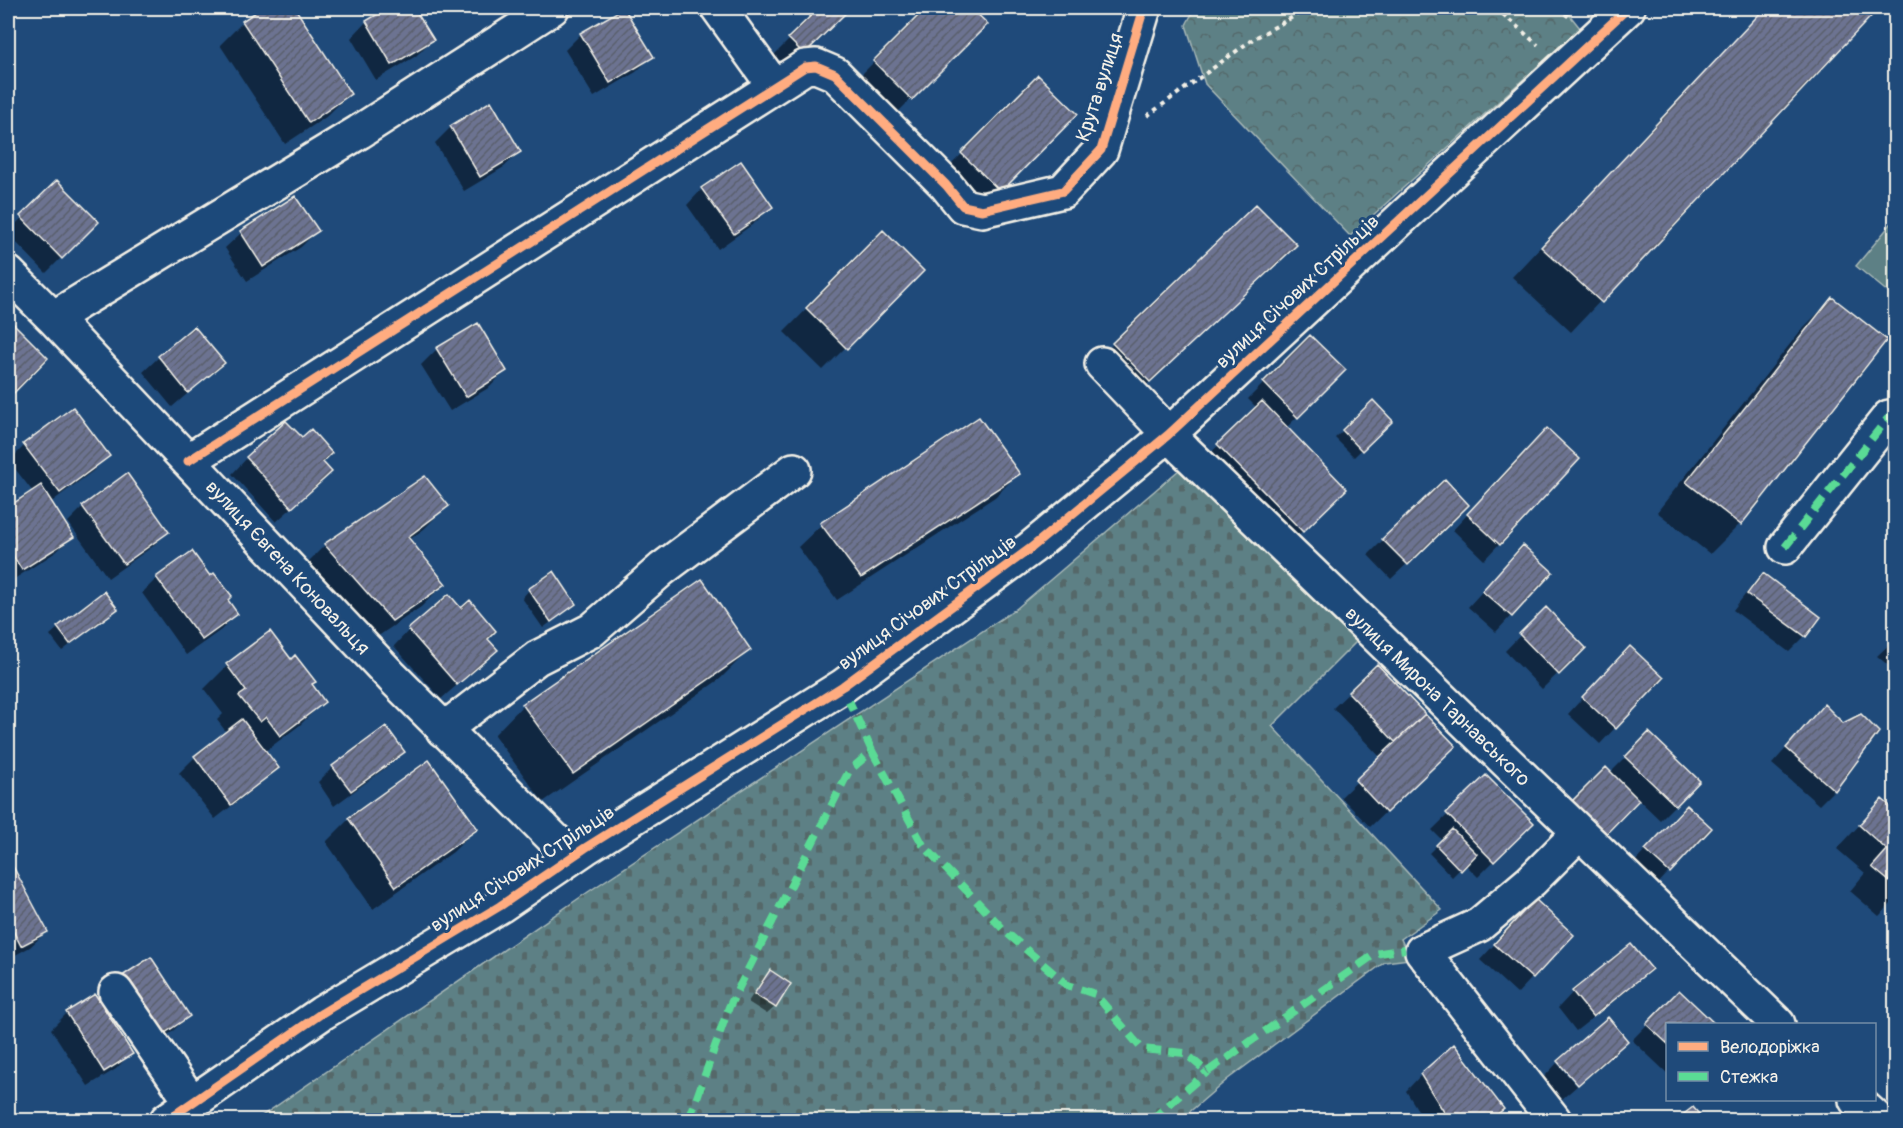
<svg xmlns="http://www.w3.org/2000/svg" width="1903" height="1128" viewBox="0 0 1903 1128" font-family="Pangolin,sans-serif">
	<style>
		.grass { fill: #5d8085; stroke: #a8b8b6; stroke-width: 1.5 }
		.cemetery { fill: url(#cemetery-stones); stroke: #a8b8b6; stroke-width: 1.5 }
		.park { fill: url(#park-crowns); stroke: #a8b8b6; stroke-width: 1.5 }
		.shadow { fill: #0007 }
		.building { fill: url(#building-hatch); stroke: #f4f1e8; stroke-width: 1.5 }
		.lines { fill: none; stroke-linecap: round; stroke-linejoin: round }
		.minor-casing { stroke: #f4f1e8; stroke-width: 38 }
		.path { stroke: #f4f1e8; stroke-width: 4; stroke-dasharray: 4.5 4.5; stroke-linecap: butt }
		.minor { stroke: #1f4a7a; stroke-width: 33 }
		.quiet { stroke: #5adb95; stroke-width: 8; stroke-dasharray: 15 8; stroke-linecap: butt }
		.cycleway-casing { stroke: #1f4a7a; stroke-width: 13 }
		.cycleway { stroke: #ffac80; stroke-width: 9 }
		.labels { text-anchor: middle; stroke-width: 6; stroke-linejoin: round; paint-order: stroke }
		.street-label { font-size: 20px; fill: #f4f1e8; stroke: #1f4a7a }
	</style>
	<defs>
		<pattern id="cemetery-stones" width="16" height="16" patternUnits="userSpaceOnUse" patternTransform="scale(1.5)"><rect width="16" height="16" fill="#5d8085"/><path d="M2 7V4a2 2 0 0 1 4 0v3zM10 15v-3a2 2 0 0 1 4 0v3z" fill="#546769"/></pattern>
		<pattern id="park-crowns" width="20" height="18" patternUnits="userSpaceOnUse" patternTransform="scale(1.5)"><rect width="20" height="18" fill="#5d8085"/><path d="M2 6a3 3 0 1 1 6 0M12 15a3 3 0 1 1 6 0" fill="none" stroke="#546769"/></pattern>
		<pattern id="building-hatch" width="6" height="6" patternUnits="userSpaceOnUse" patternTransform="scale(1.5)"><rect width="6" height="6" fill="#6c7391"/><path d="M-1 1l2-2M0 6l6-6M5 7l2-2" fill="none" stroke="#5a5e6c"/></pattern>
	</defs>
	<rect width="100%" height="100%" fill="#1f4a7a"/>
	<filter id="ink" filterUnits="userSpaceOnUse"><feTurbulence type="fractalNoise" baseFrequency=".0167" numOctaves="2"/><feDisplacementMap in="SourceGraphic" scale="12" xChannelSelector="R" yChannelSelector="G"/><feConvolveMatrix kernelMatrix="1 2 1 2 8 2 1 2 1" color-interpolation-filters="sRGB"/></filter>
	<g filter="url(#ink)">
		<path class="grass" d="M1895,219V298L1856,266Z"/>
		<path class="cemetery" d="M1186,464L1359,639L1272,726L1442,910L1401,939L1410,959L1385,962L1228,1079L1180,1120H256L588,892L1016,609Z"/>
		<path class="park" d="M1195,8H1564L1580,28L1350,236L1205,84L1186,25Z"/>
		<path class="shadow" d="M265,8H293L349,94L326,117L285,144L220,45L243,22Z
			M390,8H412L432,40L416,56L376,80L351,38L366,22Z
			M821,8H849L788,68L774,55Z
			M928,8H969L986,24L888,122L851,85Z
			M1765,8H1877L1571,332L1512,277Z
			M581,34L652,56L636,72L594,97L565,50Z
			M1038,77L1076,114L977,214L939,177Z
			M491,103L520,152L504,167L464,191L435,143L451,127Z
			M57,182L97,222L46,273L8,234V232Z
			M702,189L771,206L756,222L718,249L687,205Z
			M295,198L317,231L301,247L247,281L225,248L241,233Z
			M883,232L922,271L823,370L784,332Z
			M1272,268L1126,404L1090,367L1113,344Z
			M1832,299L1884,341L1740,524L1710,554L1657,512L1802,329Z
			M9,321L46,358L8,397V322Z
			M1310,337L1344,370L1286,428L1345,489L1279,554L1195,468L1257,408L1248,399Z
			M437,349L505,371L490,387L450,411L421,365Z
			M159,357L223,363L172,407L143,372Z
			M1373,402L1391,421L1354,457L1335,438Z
			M979,419L1018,474L995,497L837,600L798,547L821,525Z
			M302,439L321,462L315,487L276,522L232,474L247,458Z
			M24,446L108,455L93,471L50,503L72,537L56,552L8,583V508L33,492L9,461Z
			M1531,446L1499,544L1484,560L1453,530Z
			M447,506L424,529L409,540L444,584L421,607L368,643L302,568L325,545Z
			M83,507L167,532L152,547L108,578L68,522Z
			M1452,521L1391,579L1368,555L1383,540Z
			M1523,547L1551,572L1496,632L1468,607Z
			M1763,575L1819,617L1805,636L1789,652L1733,610L1748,591Z
			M157,578H210L236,614L221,630L186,655L142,593Z
			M529,590L575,604L543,628L522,598Z
			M1546,609L1584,648L1542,689L1505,651Z
			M108,616L62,651L50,635L58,628Z
			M409,630L486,639L480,665L441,699L394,646Z
			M270,633L323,702L300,725L264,752L277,768L261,783L215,819L179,773L195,757L227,733L217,720L223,714L204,689L227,666Z
			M1896,638V672L1877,656Z
			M749,650L720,679L543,802L494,735L523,705Z
			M1614,664L1615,728L1600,744L1568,714Z
			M1377,666L1454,746L1370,827L1341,797L1381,758L1333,708Z
			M1824,706L1834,790L1819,805L1772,764Z
			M1649,734L1675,805L1660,820L1638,799L1589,848L1558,818L1606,769L1610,773Z
			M403,751L387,767L334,806L318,782L333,767Z
			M429,762L476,829L453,852L373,909L326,842L349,819Z
			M1486,777L1532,823L1478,877L1465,864L1452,877L1429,853L1442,840L1432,830Z
			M1882,801L1896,813V899L1879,916L1850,891L1865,873L1837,849Z
			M1671,823L1669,872L1654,888L1631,866Z
			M8,859L46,932L30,947L8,959Z
			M1520,917L1572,935L1517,994L1480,960Z
			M1650,969L1634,985L1576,1031L1558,1008L1573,992Z
			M770,972L775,1007L767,1014L748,1002L763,979Z
			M123,977L188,1016L172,1032L146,1049Z
			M1679,992L1713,1024H1668V1074L1632,1040Z
			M94,996L131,1053L116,1069L88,1086L51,1029L66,1014Z
			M1557,1063L1577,1086L1562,1099L1543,1078Z
			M1896,1074V1085L1890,1080Z
			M1421,1075L1502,1109L1490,1120H1424L1406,1091Z"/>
		<path class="building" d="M262,8H295L351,94L309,123L242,21Z
			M388,8H414L434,40L392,65L366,21Z
			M624,8L654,57L610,83L580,33Z
			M819,8H851L804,54L788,38Z
			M926,8H971L988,24L912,100L873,61Z
			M1765,8H1879L1602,303L1541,247Z
			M1038,75L1078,114L1001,192L961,153Z
			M491,101L521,152L480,177L450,126Z
			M741,161L773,207L734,234L701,188Z
			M57,180L99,222L62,259L20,216Z
			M295,196L319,231L263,267L240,231Z
			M1256,204L1297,245L1150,382L1112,343Z
			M883,230L924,271L847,349L806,308Z
			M1832,297L1887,340L1741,525L1686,482Z
			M9,319L48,358L8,399V320Z
			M478,323L507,371L466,397L436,348Z
			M194,326L225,363L188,393L158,356Z
			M1310,335L1346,370L1298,418L1263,382Z
			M1373,400L1393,421L1362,451L1342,430Z
			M1262,401L1347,489L1303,532L1217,444Z
			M73,407L110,456L60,493L23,444Z
			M979,417L1020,474L861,578L820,523Z
			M286,421L302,437L311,429L332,453L323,462L332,472L292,508L246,457Z
			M1547,428L1580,459L1500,545L1467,514Z
			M127,473L169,532L124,564L82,506Z
			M425,476L449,506L408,537L446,584L392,621L324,544Z
			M1445,479L1469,505L1408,565L1382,539Z
			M41,485L74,537L22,570L8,548V507Z
			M1523,545L1553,572L1512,617L1482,591Z
			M192,551L210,576L214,573L232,596L228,600L238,614L202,640L156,577Z
			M554,571L576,604L551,622L528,589Z
			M1763,573L1821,617L1806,637L1747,594Z
			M702,579L751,650L573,774L522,704Z
			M104,591L118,609L70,644L57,627Z
			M449,594L461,608L470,600L496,631L488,639L498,650L457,685L408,629Z
			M1546,607L1586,648L1559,675L1519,634Z
			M270,631L291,659L295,655L316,682L312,684L325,702L280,736L266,717L260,722L239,696L246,691L226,664Z
			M1630,646L1664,678L1616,729L1582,697Z
			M1377,664L1425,714L1395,742L1348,692Z
			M1824,704L1843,723L1861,714L1879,732L1835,791L1786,748Z
			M1425,714L1456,746L1386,813L1355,780Z
			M242,719L279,768L231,805L194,756Z
			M386,726L405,752L351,791L332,766Z
			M1649,732L1700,781L1676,806L1625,757Z
			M429,760L478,829L396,887L348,818Z
			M1606,767L1639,800L1606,834L1572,801Z
			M1486,775L1534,823L1494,862L1446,813Z
			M1882,799L1896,811V887L1872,867L1887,850L1859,825Z
			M1687,805L1712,828L1670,873L1645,850Z
			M1452,829L1477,854L1461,871L1436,845Z
			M8,857L48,932L21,946L8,921Z
			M1535,899L1574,935L1533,979L1494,944Z
			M1631,944L1652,969L1593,1017L1572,991Z
			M151,957L190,1016L162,1035L122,976Z
			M770,970L791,984L776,1008L754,994Z
			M1679,990L1715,1024H1668V1044L1646,1024Z
			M95,994L133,1054L104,1072L66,1012Z
			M1608,1017L1628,1041L1578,1085L1557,1061Z
			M1454,1044L1504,1109L1490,1120H1449L1420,1074Z
			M1693,1107L1704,1120H1676Z"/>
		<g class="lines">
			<g class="minor-casing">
				<path id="minor" d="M718,8L774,86
					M8,273L53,318L392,677L572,857
					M53,318L359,132L552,8
					M1102,364L1185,451L1778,1024
					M188,461L805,67L816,66L835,74L946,185L963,206L982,210L1063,191L1101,150L1144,8
					M1785,547L1889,417L1896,422
					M443,730L537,658L592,630L662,569L794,470
					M116,992L192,1103
					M1856,1100L1878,1120
					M167,1120L322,1013L500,906L585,848L843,686L1031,548L1168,435L1628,8
					M1554,1120L1422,951L1479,925L1531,881L1579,833"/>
			</g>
			<path class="path" d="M1496,8L1538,45
				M1558,8L1569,17
				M1147,116L1253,39L1309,8"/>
			<use href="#minor" class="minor"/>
			<path class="quiet" d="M1785,547L1889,417L1896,422
				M872,751L923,845L1007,933L1067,985L1095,994L1142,1049L1185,1053L1207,1072L1375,954L1405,949
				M689,1120L729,1007L849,771L872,751L849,701
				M1151,1120L1207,1072"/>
			<g class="cycleway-casing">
				<path id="cycleway" d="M188,461L805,67L816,66L835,74L946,185L963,206L982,210L1063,191L1101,150L1144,8
					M167,1120L322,1013L500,906L585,848L843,686L1031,548L1168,435L1628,8"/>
			</g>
			<use href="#cycleway" class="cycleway"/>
		</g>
	</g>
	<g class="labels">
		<g class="street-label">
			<text transform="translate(1099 87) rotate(-72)" y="7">Крута вулиця</text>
			<text transform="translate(1297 291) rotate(-43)" y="7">вулиця Січових Стрільців</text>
			<text transform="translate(288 567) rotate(47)" y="7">вулиця Євгена Коновальця</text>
			<text transform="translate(927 602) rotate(-36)" y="7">вулиця Січових Стрільців</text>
			<text transform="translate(1438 696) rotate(44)" y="7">вулиця Мирона Тарнавського</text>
			<text transform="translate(522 868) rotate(-33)" y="7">вулиця Січових Стрільців</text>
		</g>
	</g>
	<rect width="1903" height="1128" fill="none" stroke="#1f4a7a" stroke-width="30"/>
	<rect x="15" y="15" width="1873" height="1098" fill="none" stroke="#f4f1e8" stroke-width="2" filter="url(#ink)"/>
	<rect x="1666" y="1023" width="210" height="78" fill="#1f4a7a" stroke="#748da6" stroke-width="1.5"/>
	<rect x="1678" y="1042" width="30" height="9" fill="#ffac80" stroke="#748da6" stroke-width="1.5"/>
	<text x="1720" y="1053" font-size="18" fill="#f4f1e8">Велодоріжка</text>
	<rect x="1678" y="1072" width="30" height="9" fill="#5adb95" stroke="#748da6" stroke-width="1.5"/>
	<text x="1720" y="1083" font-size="18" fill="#f4f1e8">Стежка</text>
</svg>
